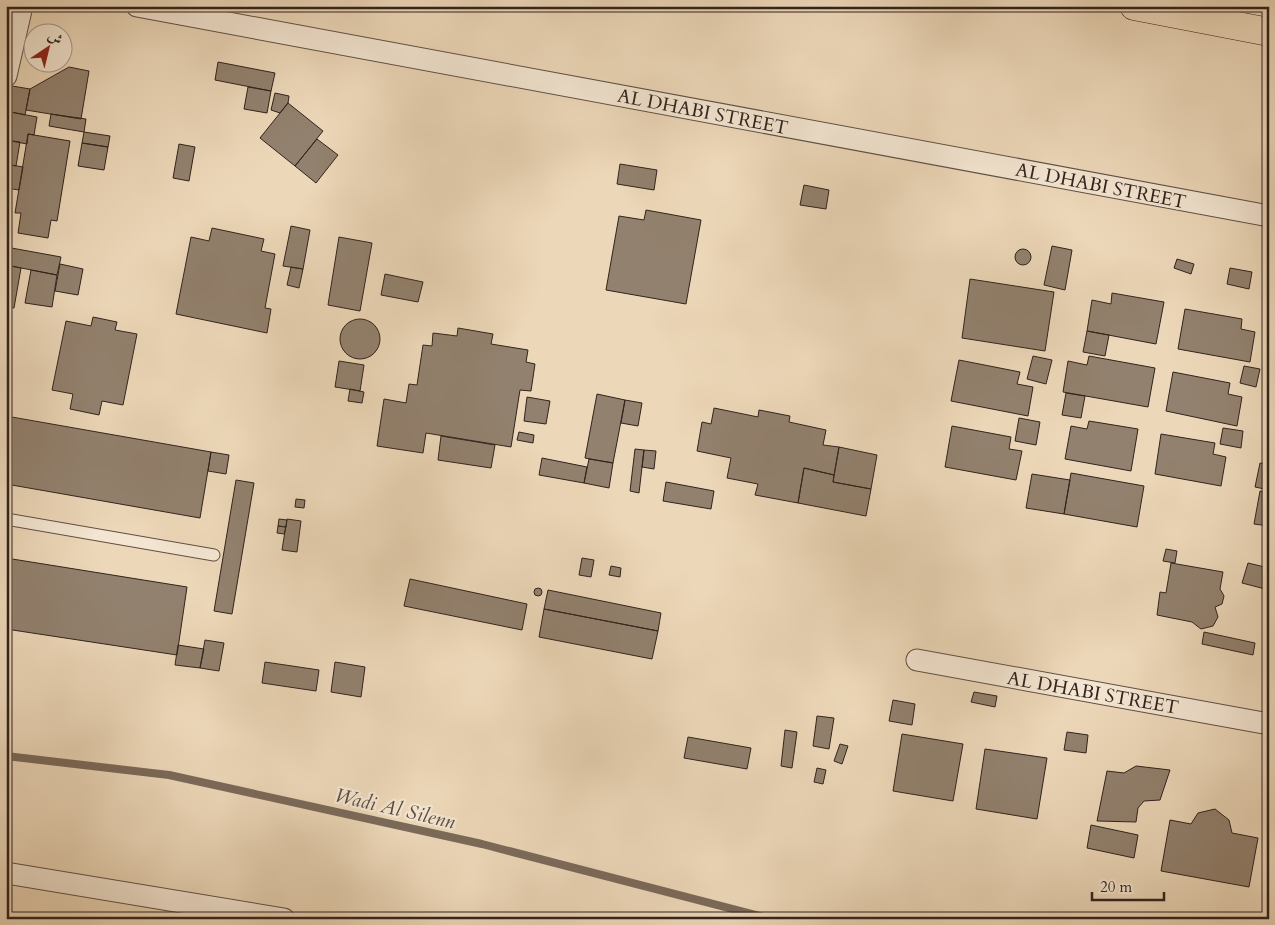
<svg xmlns="http://www.w3.org/2000/svg" width="1275" height="925" viewBox="0 0 1275 925" font-family="Cardo,Amiri,serif">
	<style>
		.lines { fill: none; stroke-linecap: round; stroke-linejoin: round }
		.stream { stroke: #7b6a5a; stroke-width: 8 }
		.building { fill: #92816e; stroke: #31231d }
		.service-casing { stroke: #605044; stroke-width: 13 }
		.minor-casing { stroke: #605044; stroke-width: 23 }
		.primary-casing { stroke: #31231d; stroke-width: 29 }
		.service { stroke: #f3e5d1; stroke-width: 11 }
		.minor { stroke: #f3e5d1; stroke-width: 21 }
		.primary { stroke: #ecd7b8; stroke-width: 28 }
		.labels { text-anchor: middle; stroke-width: 4.5; stroke-linejoin: round; paint-order: stroke }
		.street-label { font-size: 19px; fill: #31231d; stroke: #f3e5d1 }
		.water-label { font-size: 20px; font-style: italic; fill: #5c4d41; stroke: #f3e5d1 }
	</style>
	<rect width="100%" height="100%" fill="#ecd7b8"/>
	<filter id="stains"><feTurbulence type="fractalNoise" baseFrequency=".004" numOctaves="4"/><feColorMatrix values="0 0 0 0 .2 0 0 0 0 .09 0 0 0 0 .02 0 0 0 .5 -.17"/></filter>
	<radialGradient id="worn" r=".72"><stop offset=".6" stop-color="#630" stop-opacity="0"/><stop offset="1" stop-color="#630" stop-opacity=".3"/></radialGradient>
	<g class="lines">
		<path class="stream" d="M6,756L169,775L482,844L771,919"/>
	</g>
	<path class="building" d="M218,62L275,73L271,91L215,80Z
		M69,67L89,71L81,119L26,110L30,89Z
		M6,85L30,89L25,115L6,111Z
		M248,87L271,91L267,113L244,109Z
		M275,93L289,96L288,103L280,113L271,110Z
		M288,103L323,131L295,166L260,138Z
		M6,111L37,117L34,135L28,134L27,144L6,140Z
		M51,114L86,119L84,132L49,126Z
		M84,132L110,136L108,147L82,143Z
		M28,134L70,141L57,221L51,220L48,238L18,233L21,213H15Z
		M317,139L338,155L316,183L295,166Z
		M6,140L20,142L16,166L6,164Z
		M82,143L108,147L104,170L78,166Z
		M179,144L195,147L189,181L173,178Z
		M6,164L23,167L19,190L6,188Z
		M620,164L657,170L654,190L617,184Z
		M804,185L829,190L826,209L800,205Z
		M646,210L701,220L686,304L606,290L619,216L644,220Z
		M291,226L310,230L303,269L283,266Z
		M212,228L264,239L261,251L275,254L265,308L271,309L267,333L176,314L191,237L209,241Z
		M339,237L372,243L360,311L328,305Z
		M1052,246L1072,250L1065,290L1044,285Z
		M6,247L61,257L57,275L6,265Z
		M1015 257a8 8 0 1 1 16 0a8 8 0 1 1-16 0Z
		M1177,259L1194,264L1191,274L1174,268Z
		M60,264L83,269L78,295L55,291Z
		M6,265L21,268L14,308L6,307Z
		M291,267L303,269L299,288L287,285Z
		M1230,268L1252,272L1249,289L1227,284Z
		M31,270L57,275L52,307L25,303Z
		M385,274L423,282L418,302L381,295Z
		M970,279L1054,292L1045,351L962,338Z
		M1112,293L1164,302L1156,344L1087,331L1092,300L1111,304Z
		M1185,309L1242,319L1241,329L1255,332L1250,362L1178,349Z
		M93,317L117,322L115,330L137,334L123,405L102,401L99,415L70,409L73,394L52,390L66,321L91,326Z
		M340 339a20 20 0 1 1 40 0a20 20 0 1 1-40 0Z
		M458,328L493,334L491,344L528,350L526,362L535,364L531,391L520,390L511,447L426,433L423,453L377,446L384,399L406,403L409,384L417,385L423,345L432,346L433,333L457,336Z
		M1087,331L1109,335L1105,356L1083,352Z
		M1033,356L1052,360L1046,384L1027,379Z
		M1089,356L1155,368L1148,407L1063,392L1068,361L1087,365Z
		M959,360L1020,372L1017,384L1033,387L1028,416L951,401Z
		M339,361L364,365L360,391L335,387Z
		M1244,366L1260,369L1256,387L1240,383Z
		M1173,372L1230,383L1228,394L1242,397L1237,426L1166,411Z
		M350,389L364,392L362,403L348,401Z
		M1066,393L1085,396L1081,418L1062,415Z
		M597,394L625,400L613,463L585,458Z
		M527,397L550,401L546,424L524,421Z
		M625,400L642,403L638,426L621,423Z
		M714,408L758,417L759,410L790,416L789,422L826,430L823,445L839,447L834,475L804,468L798,503L755,495L758,484L727,478L731,458L697,451L702,422L711,424Z
		M6,416L211,452L200,518L6,484Z
		M1019,418L1040,422L1036,445L1015,441Z
		M1089,421L1138,429L1131,471L1065,459L1071,426L1087,429Z
		M952,426L1011,437L1009,449L1022,451L1016,480L945,467Z
		M1223,428L1243,431L1241,448L1220,444Z
		M519,432L534,435L533,443L517,440Z
		M1161,434L1215,443L1213,454L1226,457L1221,486L1155,474Z
		M441,436L495,445L491,468L438,460Z
		M839,447L877,455L871,489L833,482Z
		M635,449L644,450L639,493L630,491Z
		M644,450L656,451L654,469L642,467Z
		M211,452L229,455L226,474L208,471Z
		M542,458L587,467L584,483L539,475Z
		M589,459L613,463L609,488L584,483Z
		M1260,463L1269,464V490L1255,487Z
		M804,468L834,475L833,482L871,489L866,516L798,503Z
		M1071,473L1144,486L1137,527L1064,514Z
		M1032,474L1070,480L1064,514L1026,508Z
		M236,480L254,483L232,614L214,611Z
		M666,482L714,491L711,509L663,501Z
		M1260,491L1269,493V526L1254,524Z
		M296,499L305,500L304,508L295,507Z
		M279,519L287,520L286,527L278,526Z
		M287,519L301,521L297,552L282,550Z
		M278,526L286,527L284,534L277,533Z
		M1166,549L1177,551L1175,563L1163,561Z
		M6,558L187,587L177,655L6,629Z
		M582,558L594,560L591,577L579,575Z
		M1171,563L1223,572L1220,589L1224,596L1222,604L1215,607L1218,617L1213,626L1201,629L1192,622L1157,615L1160,592L1166,593Z
		M1248,563L1269,568V590L1242,583Z
		M611,566L621,568L620,577L609,575Z
		M410,579L527,604L522,630L404,606Z
		M534 592a4 4 0 1 1 8 0a4 4 0 1 1-8 0Z
		M548,590L661,613L658,631L544,609Z
		M544,609L658,631L652,659L539,637Z
		M1204,632L1255,643L1253,655L1202,644Z
		M205,640L224,643L219,671L200,668Z
		M178,645L204,649L200,668L175,665Z
		M265,662L319,670L316,691L262,683Z
		M335,662L365,667L361,697L331,692Z
		M974,692L997,696L995,707L971,702Z
		M893,700L915,704L912,725L889,721Z
		M817,716L834,718L829,749L813,746Z
		M785,730L797,732L792,768L781,766Z
		M1067,732L1088,735L1086,753L1064,750Z
		M902,734L963,744L953,801L893,791Z
		M688,737L751,748L747,769L684,758Z
		M840,744L848,746L842,764L834,761Z
		M985,749L1047,758L1037,819L976,809Z
		M1136,766L1170,770L1160,800L1144,801L1138,808L1136,822L1097,821L1107,771L1124,773Z
		M817,768L826,770L823,784L814,782Z
		M1215,809L1229,820L1232,833L1258,838L1249,887L1161,871L1170,820L1191,824L1198,813Z
		M1091,825L1138,835L1134,858L1087,848Z"/>
	<g class="lines">
		<g class="service-casing">
			<path id="service" d="M6,519L214,555"/>
		</g>
		<g class="minor-casing">
			<path id="minor" d="M137,6L1269,216
				M6,76L22,6
				M917,660L1269,724
				M6,873L284,919"/>
		</g>
		<g class="primary-casing">
			<path id="primary" d="M1134,6L1269,32"/>
		</g>
		<use href="#service" class="service"/>
		<use href="#minor" class="minor"/>
		<use href="#primary" class="primary"/>
	</g>
	<g class="labels">
		<g class="street-label">
			<text transform="translate(703 111) rotate(11)" y="7">AL DHABI STREET</text>
			<text transform="translate(1101 185) rotate(11)" y="7">AL DHABI STREET</text>
			<text transform="translate(1093 692) rotate(10)" y="7">AL DHABI STREET</text>
		</g>
		<g class="water-label">
			<text transform="translate(395 808) rotate(13)" y="7">Wadi Al Silenn</text>
		</g>
	</g>
	<rect width="1275" height="925" fill="none" stroke="#ecd7b8" stroke-width="25"/>
	<rect x="8" y="8" width="1260" height="910" fill="none" stroke="#31231d" stroke-width="2.5"/>
	<rect x="12" y="12" width="1250" height="900" fill="none" stroke="#31231d"/>
	<g transform="translate(48 48) rotate(35)"><circle r="24" fill="#f3e5d1" stroke="#a59789"/>
	<path d="M0-4L9 19L0 12L-9 19Z" fill="#8f2418"/>
	<text y="-8" font-size="14" font-weight="bold" text-anchor="middle" fill="#31231d">ش</text>
	</g>
	<path d="M1092 892v8h72v-8" fill="none" stroke="#31231d" stroke-width="2.5"/>
	<text x="1100" y="892" font-size="15" fill="#31231d" stroke="#f3e5d1" stroke-width="4" paint-order="stroke">20 m</text>
	<rect width="100%" height="100%" filter="url(#stains)"/>
	<rect width="100%" height="100%" fill="url(#worn)"/>
</svg>
